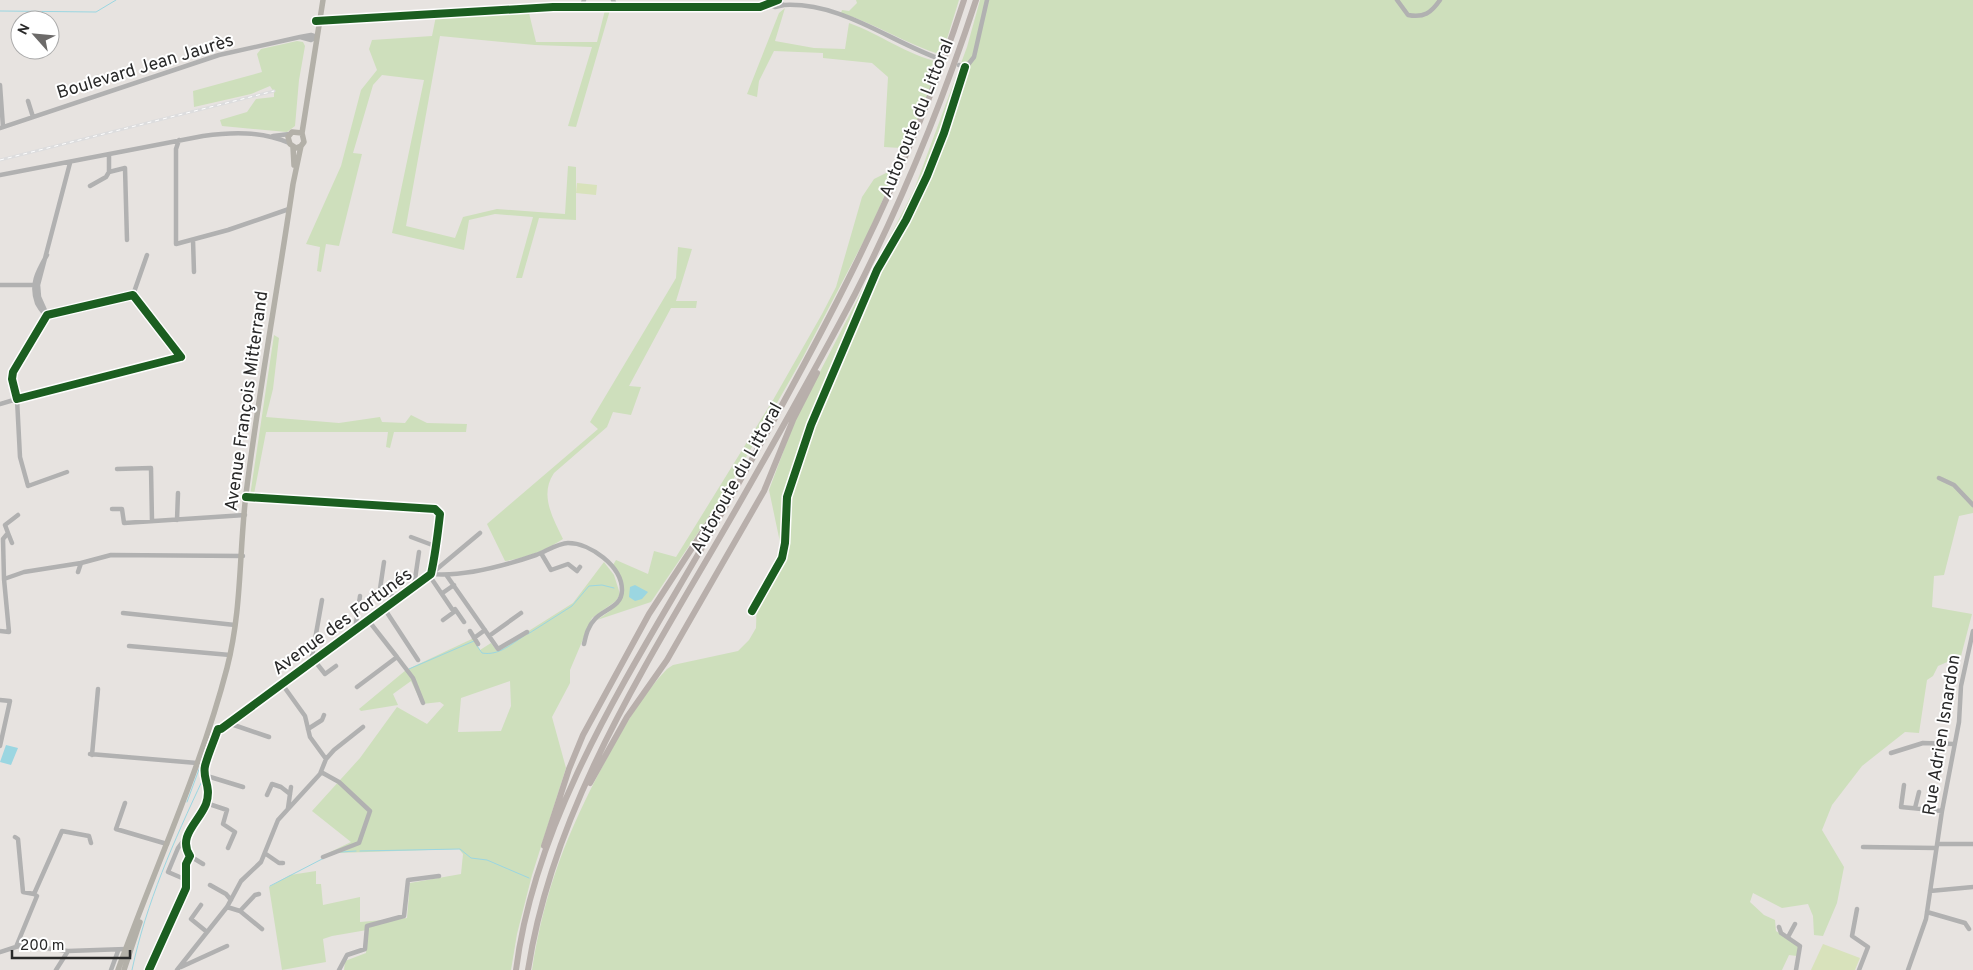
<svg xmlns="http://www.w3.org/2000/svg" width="1973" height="970" viewBox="0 0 1973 970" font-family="Overpass,sans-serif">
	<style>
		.green { fill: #cedfbc; fill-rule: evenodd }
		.pitch { fill: #d8e2bb }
		.water { fill: #9bd6e1 }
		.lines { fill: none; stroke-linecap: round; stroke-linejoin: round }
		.stream { stroke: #9bd6e1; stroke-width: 1 }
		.minor { stroke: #b1b1b1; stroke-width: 4.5 }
		.major { stroke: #b3b0a8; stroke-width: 5.5 }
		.highway { stroke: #b8afab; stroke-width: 6 }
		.rail-casing { stroke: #ddddde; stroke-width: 3 }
		.rail { stroke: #fff; stroke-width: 1; stroke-dasharray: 4; stroke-linecap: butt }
		.cycleway-casing { stroke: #fff; stroke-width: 11 }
		.cycleway { stroke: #1b5e20; stroke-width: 8 }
		.labels { text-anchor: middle; stroke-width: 4; stroke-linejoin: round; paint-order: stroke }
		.street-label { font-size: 18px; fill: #292929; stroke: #fff }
	</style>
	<rect width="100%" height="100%" fill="#e7e3e0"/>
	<path class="green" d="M856,0H959L942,55C905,44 877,24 841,13L842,10L849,11L857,3Z
		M980,0H1973V513L1959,516L1944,575L1934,576L1932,607L1972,614L1961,656L1938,666L1933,676L1927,680L1919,733L1905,732L1862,766L1832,805L1822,830L1844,867L1837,903L1823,936L1814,935L1813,916L1808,904L1782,908L1753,893L1750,902L1764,915L1775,920L1776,931L1800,946L1797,956L1789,955L1782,970H532C544,891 568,830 606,760C623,728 642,695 667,669L673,665L738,651L749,640L756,628L757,595L781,547L769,490L795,420L914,190L967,47Z
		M785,8L775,41L814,48L845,49L849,23C880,34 907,55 939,62L925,103L870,229L802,359L729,487L651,602L597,620L610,611L623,594L613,565L616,560L648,574L654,551L676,557L773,400L822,314L836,287L862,197L874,179L890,171L901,148L884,147L888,77L872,63L823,58V53L774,51L759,81L757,97L747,94L779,13Z
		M605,10H610L576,127L568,126L592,47L535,45L440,36L406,226L455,238L463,217L497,209L565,214L568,166L576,167V220L539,218L522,278H516L533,217L495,214L469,220L464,250L392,233L424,80L382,75L373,85L353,153L362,154L339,246L326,244L321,272L317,271L320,247L306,244L341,166L361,90L377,70L369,49L372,40L432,36L436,16L529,13L536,42H597Z
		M297,41L303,42L305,46L299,80L295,126L287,132L222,126L220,120L247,112L256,99L274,97V92L270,86L251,94L194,107L193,91L262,72L257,54L261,49Z
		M678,247L692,249L676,301H697L696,308H671L629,386L641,387L631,415L613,412L607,427L554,473C539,495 553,518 563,539C545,551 525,558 505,561L487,524L598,429L590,422L676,278Z
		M274,335L279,338L273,389L266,417L339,423L380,417L382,422L405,423L411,415L427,423L467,424L466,432H394L390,448L386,447L388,432H266L254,494L250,496Z
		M604,562L614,575L620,594L616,601L592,618L570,670V683L552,717L566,768L532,875L517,934L511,970H344L345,961L366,953L367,930L332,936L323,939L326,962L282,970L269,887L290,875L316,871V884H321L323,905L360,897V922L407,918L410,883L461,874L463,854L459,849L337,853L322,856L351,842L312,811L360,758L397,707L427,724L444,705L440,702L422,704L411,681L393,694L398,705L361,711L359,709L406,670L474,638L480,650L491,643L497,651L573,603ZM510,681L511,706L501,731L458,732L461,698Z"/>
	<path class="pitch" d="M577,183L597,185L596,195L576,193Z
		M1823,944L1860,958L1855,970H1811Z"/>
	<path class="water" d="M635,585L648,592L642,599L635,601L629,597L630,587Z
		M6,745L18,748L11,765L0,762Z"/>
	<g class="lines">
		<path class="stream" d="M0,11L96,12L116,0
			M528,634L572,606L589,586L602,585L614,588
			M477,646L482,653C499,656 511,644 524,636
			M409,669L474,641
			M187,802L212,734
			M360,851L460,849L471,858L487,860L529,878
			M341,852L356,851
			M270,886L324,858
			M132,970C146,903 174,841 203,779"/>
		<path class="minor" d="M613,0L616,7
			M1397,0L1408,15C1424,18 1431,13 1440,0
			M768,4L775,7L784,5L774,2
			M784,5C841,2 889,41 940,59
			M581,8L584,0
			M316,21L553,7H760L778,0
			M311,35L317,37L311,40L300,37Z
			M959,65L967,66L974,57L987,0
			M0,85L3,127
			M28,101L33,117
			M0,128L219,55L300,37
			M273,136L290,134
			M179,140L176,149V244L228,230L289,209
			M109,155V172L125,168L127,240
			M0,175L203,136C232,132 261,131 289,143
			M90,186L106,177L109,172
			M193,240L194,272
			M47,255C38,271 30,284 37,303C40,308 41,312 47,315L39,297L38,285L70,163
			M0,285H36
			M133,295L181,357L17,399L12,379L13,372L47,315Z
			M133,295L147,255
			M0,404L17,399L20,457L28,486L67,472
			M117,469L151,468L152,521
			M1939,478L1954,485L1973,505
			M112,509H122L124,523L245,515
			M177,520L178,493
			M8,533L12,543
			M411,537L435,546
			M541,553L551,570L568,564L577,571L580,567
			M384,562L380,589L398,599
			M78,572L81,563L111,555L243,556
			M431,574C464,577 504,566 536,555C545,552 558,543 568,543C590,543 622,566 622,590C622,607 604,609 595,619C588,626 586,635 584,644
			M431,574L480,533
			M429,575L454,612L443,620
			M447,576L489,636L521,613
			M4,579L3,539L8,533L5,525L18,515
			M414,586L419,552
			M444,592L454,585
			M384,608L418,660
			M455,609L464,622
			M752,611L782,558L785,543L787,497L811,425L877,270L906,220L927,176L944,133L965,67
			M123,613L235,625
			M355,630L360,596
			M0,631L9,632L4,579L24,572L81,563
			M470,631L478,644
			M489,636L498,649L527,632
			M474,638L485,630
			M129,646L230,655
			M397,657L413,678L423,703
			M314,660L325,674L336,666
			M311,662L322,600
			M282,684L305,716L310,737L326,759
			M357,687L397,657L368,620
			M0,700L10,701L0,746
			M228,723L269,737
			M308,729L322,720L324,715
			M1891,753L1923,743L1954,744
			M90,754L197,763
			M92,755L98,689
			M321,772L339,782L370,811L359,843L323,857
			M207,776L243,787
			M1904,785L1901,807L1942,811
			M267,795L272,784L281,787L290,794
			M125,803L116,829L167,844
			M206,803L227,810L223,824L235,832L228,848
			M288,808L291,787
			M1915,808L1919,792
			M15,837L18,839L23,892L34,894
			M186,837L178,848L168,872L182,878L187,874
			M1937,844H1973
			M1863,847L1936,848
			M266,854L279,863H283
			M190,856L203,864
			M210,885L226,894L231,900
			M1930,891L1973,887
			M34,894L62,831L89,836L91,843
			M201,905L191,919L207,932
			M227,907L240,911L262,929
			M1857,909L1852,936L1868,947L1859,970
			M240,911L255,895L259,894
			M1927,912L1965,923L1969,929
			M1779,927L1781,933L1800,946L1796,970
			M1788,937L1795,924
			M16,947L37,896L34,894
			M0,952L22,945L68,951L126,949
			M181,967L227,946
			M56,970L68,951
			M111,970L118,951
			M149,970L186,888V864L190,856C177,836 199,822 206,804C212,786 202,779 205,766C208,754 214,741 218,729H221L431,574C435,556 438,532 440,514L435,509L246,497
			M177,970L227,907L241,881L261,862L278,820L320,774L326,759L334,750L363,727
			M339,970L347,955L365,949L367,926L404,916L408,880L439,876
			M1908,970L1926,919L1942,811L1959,722L1961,686L1973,631"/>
		<path class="major" d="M302,133L323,0
			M293,147L294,165
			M118,970C154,869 200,772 227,668C242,610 239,552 246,494C259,390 278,287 293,184L301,146L304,142L302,133L292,132L288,137L290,144L296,148L301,146
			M124,970L140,922"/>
		<path class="highway" d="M590,783L627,717L667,660L764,491L793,420L817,373
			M544,846L569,769L583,735L649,614L724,499
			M516,970C536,811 637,662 715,525C813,352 903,190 964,0
			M528,970C554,802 652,656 735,511C776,439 817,367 855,294C903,199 943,101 976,0"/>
		<g class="rail-casing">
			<path id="rail" d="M0,160L274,91"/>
		</g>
		<use href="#rail" class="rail"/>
		<g class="cycleway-casing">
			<path id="cycleway" d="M316,21L553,7H760L778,0
				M133,295L181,357L17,399L12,379L13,372L47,315Z
				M752,611L782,558L785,543L787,497L811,425L877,270L906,220L927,176L944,133L965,67
				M149,970L186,888V864L190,856C177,836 199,822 206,804C212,786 202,779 205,766C208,754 214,741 218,729H221L431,574C435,556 438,532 440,514L435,509L246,497"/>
		</g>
		<use href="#cycleway" class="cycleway"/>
	</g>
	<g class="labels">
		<g class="street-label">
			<text transform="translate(145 66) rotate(-17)" y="6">Boulevard Jean Jaurès</text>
			<text transform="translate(916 118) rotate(-68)" y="6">Autoroute du Littoral</text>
			<text transform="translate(246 401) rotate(-82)" y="6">Avenue François Mitterrand</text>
			<text transform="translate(736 478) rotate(-61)" y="6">Autoroute du Littoral</text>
			<text transform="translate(342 621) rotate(-36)" y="6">Avenue des Fortunés</text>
			<text transform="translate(1941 735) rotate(-81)" y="6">Rue Adrien Isnardon</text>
		</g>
	</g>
	<g transform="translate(35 35) rotate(297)"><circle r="24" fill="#ffffff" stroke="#a9a9a9"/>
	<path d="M0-4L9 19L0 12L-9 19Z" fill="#6c6a69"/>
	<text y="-8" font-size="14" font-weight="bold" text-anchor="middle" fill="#292929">N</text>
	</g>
	<path d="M12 950v8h118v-8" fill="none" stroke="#292929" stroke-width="2.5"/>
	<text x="20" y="950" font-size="15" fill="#292929" stroke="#ffffff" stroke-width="4" paint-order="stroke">200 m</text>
</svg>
